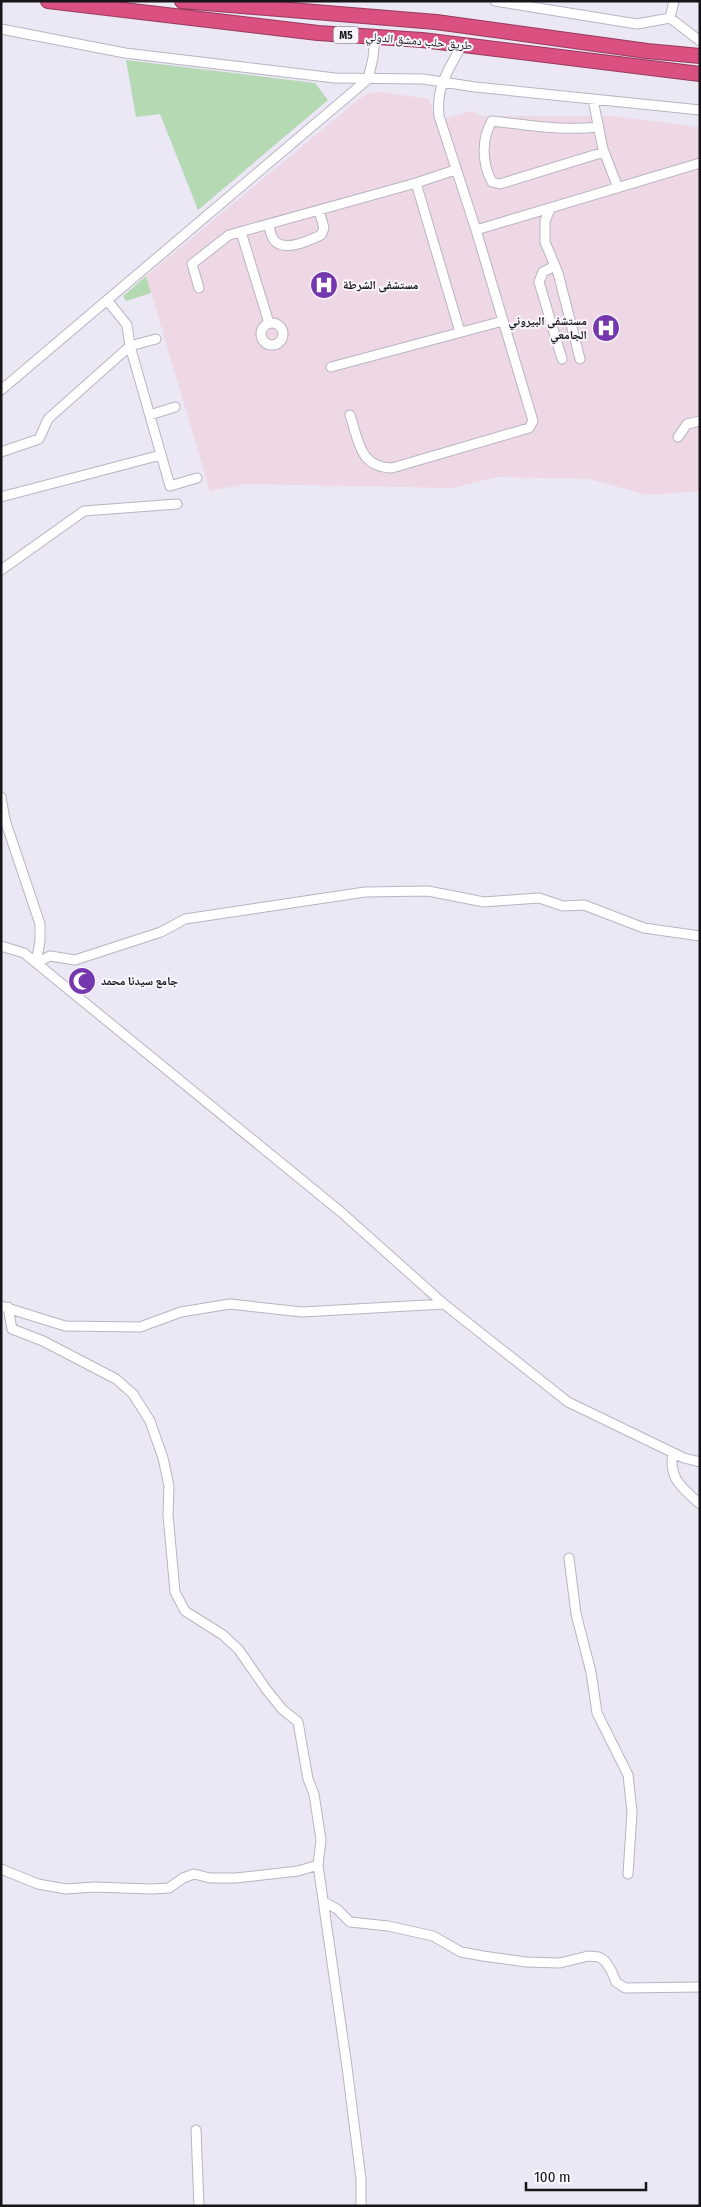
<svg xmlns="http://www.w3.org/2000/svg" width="701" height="2207" viewBox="0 0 701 2207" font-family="'Fira Sans Condensed','Noto Naskh Arabic',sans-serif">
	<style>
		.medical { fill: #efd8e5 }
		.green { fill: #b5d9b3 }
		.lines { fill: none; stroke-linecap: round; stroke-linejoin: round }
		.minor-casing { stroke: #b9b4c1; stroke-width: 11 }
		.highway-casing { stroke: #963b5c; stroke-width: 16 }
		.minor { stroke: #fff; stroke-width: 9 }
		.highway { stroke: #da5080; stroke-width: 14 }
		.labels { text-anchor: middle; stroke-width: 4; stroke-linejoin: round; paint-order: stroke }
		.shield { fill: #f8f5fd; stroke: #5a585e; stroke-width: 1 }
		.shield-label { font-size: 11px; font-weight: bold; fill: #17151a }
		.street-label { font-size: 12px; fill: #17151a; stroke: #f8f5fd }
		.poi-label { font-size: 12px; font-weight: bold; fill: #17151a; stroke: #f8f5fd; text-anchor: start }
	</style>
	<rect width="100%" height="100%" fill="#ece7f5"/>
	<path class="medical" d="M381,92L429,99L436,121L472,111L482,116H614L700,127V491L647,495L589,479L497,477L453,488L245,484L210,491L146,276L359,99L369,93Z"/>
	<path class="green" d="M126,60L315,83L328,100L198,210L160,114L136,117Z
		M146,276L151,293L126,301L123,296Z"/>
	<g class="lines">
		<g class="minor-casing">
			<path id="minor" d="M495,1L637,24L670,18
				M674,1L670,18L700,41
				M1,29L125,53L335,78L423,79L475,87L700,110
				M593,100L603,149L618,188
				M599,127C563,131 528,125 492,121C481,139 482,164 492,182L500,184L604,152
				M416,183L460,332
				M550,209L545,221V242L558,273L580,359
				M268,224C270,228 271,237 274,240C284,253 310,240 321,235L324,228L319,210
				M476,230L700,163
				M241,232L269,323
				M555,266L543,272L539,282L562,359
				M199,288L192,264L229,235L416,183L455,170
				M107,300L127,325L130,346L170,486L197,478
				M261 334a11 11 0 1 1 22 0a11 11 0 1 1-22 0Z
				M331,367L503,321
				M1,390L368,79L373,58L375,37
				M150,415L175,407
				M350,415C359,441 359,467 392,468L529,428L533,421L476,230L439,116C436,86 448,71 462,45
				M678,437L687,424L700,421
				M1,452L39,439L48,419L130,346L156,339
				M1,497L161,455
				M1,570L84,511L177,504
				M1,797L5,820L40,924V941L36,963L50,956L75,960L161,932L185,919L365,892L428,891L484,902L539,898L563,906L584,905L644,928L700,936
				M1,946L24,953L341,1212L444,1304L568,1402L684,1458L700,1462
				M1,1306L65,1326L140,1327L181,1312L230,1304L302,1312L444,1304
				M8,1307L12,1329L43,1341L116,1379L133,1394L150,1421L163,1458L169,1486L168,1515L175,1592L185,1611L223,1635L239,1650L266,1689L282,1709L298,1722L308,1779L314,1794L321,1840L318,1865L347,2067L361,2179V2206
				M673,1453C668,1478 682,1488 700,1504
				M569,1558L576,1614L591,1672L597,1713L628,1775L632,1812L628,1874
				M1,1869L38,1884L66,1889L94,1887L152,1889L169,1888L183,1878L194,1874L210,1878H236L298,1871L318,1865
				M324,1902L337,1909L350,1922L388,1926L433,1936L461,1952L483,1956L526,1962L560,1963L588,1956L599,1957L605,1961L611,1970L616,1982L625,1988L700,1987
				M196,2130L199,2206"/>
		</g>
		<g class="highway-casing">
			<path id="highway" d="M48,1L318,33L422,40L700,74
				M182,1L436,22L647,51L700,56"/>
		</g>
		<use href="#minor" class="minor"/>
		<use href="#highway" class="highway"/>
	</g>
	<defs>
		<g id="hospital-disc" transform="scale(1.4375)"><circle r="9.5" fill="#7437ad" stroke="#f8f5fd"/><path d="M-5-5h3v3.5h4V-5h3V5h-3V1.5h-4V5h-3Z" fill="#fff"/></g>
		<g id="mosque-disc" transform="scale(1.4375)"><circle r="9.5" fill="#7437ad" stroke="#f8f5fd"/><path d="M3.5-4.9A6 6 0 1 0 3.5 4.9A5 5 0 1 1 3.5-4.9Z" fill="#fff"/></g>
	</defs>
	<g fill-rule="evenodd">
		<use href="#hospital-disc" x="324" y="285"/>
		<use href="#hospital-disc" x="606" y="328"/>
		<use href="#mosque-disc" x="82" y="981"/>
	</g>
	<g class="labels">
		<rect class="shield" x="333.5" y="26.5" width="25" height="17" rx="4"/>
		<g class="shield-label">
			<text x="346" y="39">M5</text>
		</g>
		<g class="street-label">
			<text transform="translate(419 41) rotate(5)" y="4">طريق حلب دمشق الدولي</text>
		</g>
		<g class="poi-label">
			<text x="343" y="289">مستشفى الشرطة</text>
			<text x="587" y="325" text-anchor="end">مستشفى البيروني<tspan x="587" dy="14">الجامعي</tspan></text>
			<text x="101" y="985">جامع سيدنا محمد</text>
		</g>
	</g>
	<rect width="701" height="2207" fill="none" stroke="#17151a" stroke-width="5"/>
	<path d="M526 2182v8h120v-8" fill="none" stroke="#17151a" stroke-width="2.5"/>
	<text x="534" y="2182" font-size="15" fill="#17151a" stroke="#f8f5fd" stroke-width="4" paint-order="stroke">100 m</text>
</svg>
